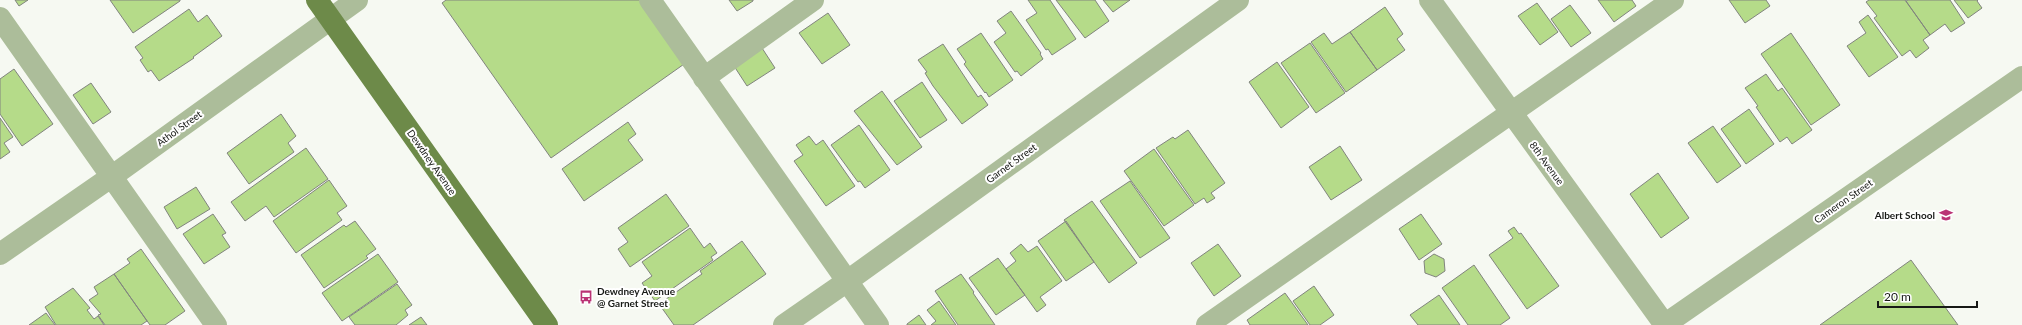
<svg xmlns="http://www.w3.org/2000/svg" width="2022" height="325" viewBox="0 0 2022 325" font-family="Lato,sans-serif">
	<style>
		.building { fill: #b5db89; stroke: #81847e }
		.lines { fill: none; stroke-linecap: round; stroke-linejoin: round }
		.minor { stroke: #acbd9a; stroke-width: 22 }
		.major { stroke: #6d8a49; stroke-width: 22 }
		.labels { text-anchor: middle; stroke-width: 4; stroke-linejoin: round; paint-order: stroke }
		.street-label { font-size: 10px; fill: #171916; stroke: #fff }
		.poi-label { font-size: 10px; font-weight: bold; fill: #171916; stroke: #fff; text-anchor: end }
	</style>
	<rect width="100%" height="100%" fill="#f6f9f2"/>
	<path class="building" d="M15,0H28L19,6Z
		M110,0H180V1L133,33Z
		M446,0H643L687,62L551,158L442,3Z
		M729,0H753V1L737,11Z
		M1028,0H1050L1076,39L1052,55L1048,49L1046,50L1026,20L1037,13Z
		M1056,0H1095L1109,21L1085,38Z
		M1103,0H1130L1113,12Z
		M1598,0H1632L1636,6L1614,22Z
		M1729,0H1766L1770,6L1745,23Z
		M1869,0H1905L1930,35L1923,40L1929,48L1916,58L1910,50L1902,56L1874,18L1877,16L1866,2Z
		M1908,0H1950L1965,23L1951,32L1945,24L1930,35L1906,1Z
		M1954,0H1978L1977,1L1982,8L1968,18Z
		M1537,3L1558,32L1540,45L1518,16Z
		M1570,5L1591,33L1571,47L1551,19Z
		M1385,7L1403,34L1397,39L1405,50L1377,70L1350,32Z
		M189,9L198,22L207,15L222,36L193,57L194,58L159,81L151,70L148,72L140,60L143,58L135,47Z
		M1011,11L1041,53L1040,54L1043,59L1021,76L1017,71L1015,72L994,42L1006,33L997,21Z
		M828,13L850,45L822,64L799,33Z
		M1868,15L1898,57L1869,77L1847,46L1866,33L1859,22Z
		M1350,32L1377,70L1346,92L1311,42L1324,33L1332,44Z
		M981,33L1013,80L989,97L986,92L985,93L964,64L966,62L957,49Z
		M1791,33L1840,105L1811,125L1761,54Z
		M1310,43L1345,93L1316,113L1281,63Z
		M943,44L978,97L981,95L988,105L962,124L933,86L925,73L927,72L918,60Z
		M762,48L775,68L747,86L734,66Z
		M1277,62L1309,107L1281,128L1249,82Z
		M14,69L53,124L22,146L0,114V79Z
		M1766,74L1778,91L1782,88L1812,130L1792,144L1787,137L1780,142L1756,107L1758,106L1745,88Z
		M922,82L947,120L920,138L894,101Z
		M91,83L111,112L93,124L73,95Z
		M882,91L922,147L897,165L854,111Z
		M1749,109L1774,144L1746,164L1721,129Z
		M281,114L296,136L288,143L294,152L249,184L227,153Z
		M0,118L13,137L4,143L10,152L0,159Z
		M628,122L636,134L628,140L643,160L584,201L562,169Z
		M859,125L890,170L865,188L860,181L858,182L831,145Z
		M1713,126L1741,166L1717,183L1688,143Z
		M1188,130L1225,183L1211,193L1215,198L1207,203L1204,198L1195,204L1156,148L1173,137L1175,139Z
		M809,136L816,145L823,140L855,186L826,206L794,161L803,155L796,145Z
		M1340,146L1362,180L1331,200L1309,167Z
		M306,148L328,179L274,217L266,206L245,221L231,202Z
		M1154,149L1194,205L1164,226L1124,171Z
		M1658,173L1689,218L1661,238L1630,194Z
		M329,180L347,206L337,213L342,220L296,253L273,221Z
		M1130,181L1170,238L1140,258L1100,201Z
		M196,187L210,209L177,229L164,207Z
		M666,194L689,226L630,267L618,249L628,242L618,228Z
		M1092,201L1137,263L1109,283L1064,220Z
		M213,214L226,233L222,235L230,247L204,264L183,234Z
		M1421,214L1442,244L1419,260L1399,229Z
		M355,221L376,249L366,256L368,258L324,288L301,255L344,225L346,227Z
		M1066,221L1094,262L1066,281L1038,241Z
		M1514,227L1519,234L1521,233L1559,286L1527,309L1489,255L1513,238L1508,231Z
		M690,228L704,248L710,243L717,253L711,257L713,260L655,301L642,283L652,276L642,262Z
		M742,241L766,274L693,325H674L659,304L702,274L700,271Z
		M1021,244L1028,252L1037,246L1062,281L1040,297L1046,305L1037,312L1006,269L1016,261L1010,253Z
		M1218,244L1241,276L1214,296L1191,263Z
		M141,249L185,311L165,325H150L114,274L130,263L127,259Z
		M378,254L398,282L342,321L322,293Z
		M1434,254L1444,259L1445,271L1436,277L1425,273L1424,261Z
		M998,258L1025,295L996,315L969,278Z
		M1911,260L1958,325H1820Z
		M1474,265L1510,318L1500,325H1468L1442,288Z
		M114,274L147,321L141,325H105L98,315L101,314L89,300L98,294L94,287Z
		M961,274L974,292L973,293L995,325H958L935,291Z
		M397,284L412,305L405,310L408,315L396,325H355L349,317Z
		M1314,286L1334,315L1320,325H1310L1293,301Z
		M73,288L90,308L87,310L94,319L98,316L104,325H56L45,307Z
		M1285,293L1308,325H1250L1247,320Z
		M1439,295L1460,325H1418L1410,315Z
		M939,301L956,325H931L936,321L927,310Z
		M46,313L55,325H29Z
		M919,315L926,325H907V324Z
		M421,317L427,325H409Z"/>
	<g class="lines">
		<path class="minor" d="M650,0L878,325
			M1430,0L1665,325
			M0,18L216,325
			M704,78L813,0
			M0,254L111,177L357,0
			M784,325L846,282L1238,0
			M1207,325L1673,0
			M1664,325L2022,77"/>
		<path class="major" d="M317,0L547,325"/>
	</g>
	<defs>
		<g id="school-bare" transform="scale(1.08)"><path d="M0-5L7-2L0 1L-7-2ZM-4 1L0 2.5L4 1V4Q0 6-4 4Z" fill="#ba3375" stroke="#fff" stroke-width="2.5" paint-order="stroke"/></g>
		<g id="bus-bare" transform="scale(1.08)"><path d="M-5-6H5V4H4V6H2V4H-2V6H-4V4H-5ZM-3.5-4V0h7V-4ZM-3.5 1.2v1.5H-2V1.2ZM2 1.2v1.5H3.5V1.2Z" fill="#ba3375" stroke="#fff" stroke-width="2.5" paint-order="stroke"/></g>
	</defs>
	<g fill-rule="evenodd">
		<use href="#school-bare" x="1946" y="215"/>
		<use href="#bus-bare" x="586" y="297"/>
	</g>
	<g class="labels">
		<g class="street-label">
			<text transform="translate(179 128) rotate(-36)" y="4">Athol Street</text>
			<text transform="translate(432 162) rotate(55)" y="4">Dewdney Avenue</text>
			<text transform="translate(1011 163) rotate(-36)" y="4">Garnet Street</text>
			<text transform="translate(1547 163) rotate(54)" y="4">8th Avenue</text>
			<text transform="translate(1843 201) rotate(-35)" y="4">Cameron Street</text>
		</g>
		<g class="poi-label">
			<text x="1935" y="219">Albert School</text>
			<text x="597" y="295" text-anchor="start">Dewdney Avenue<tspan x="597" dy="12">@ Garnet Street</tspan></text>
		</g>
	</g>
	<path d="M1878 301v6h99v-6" fill="none" stroke="#171916" stroke-width="2"/>
	<text x="1884" y="301" font-size="12" fill="#171916" stroke="#ffffff" stroke-width="3" paint-order="stroke">20 m</text>
</svg>
